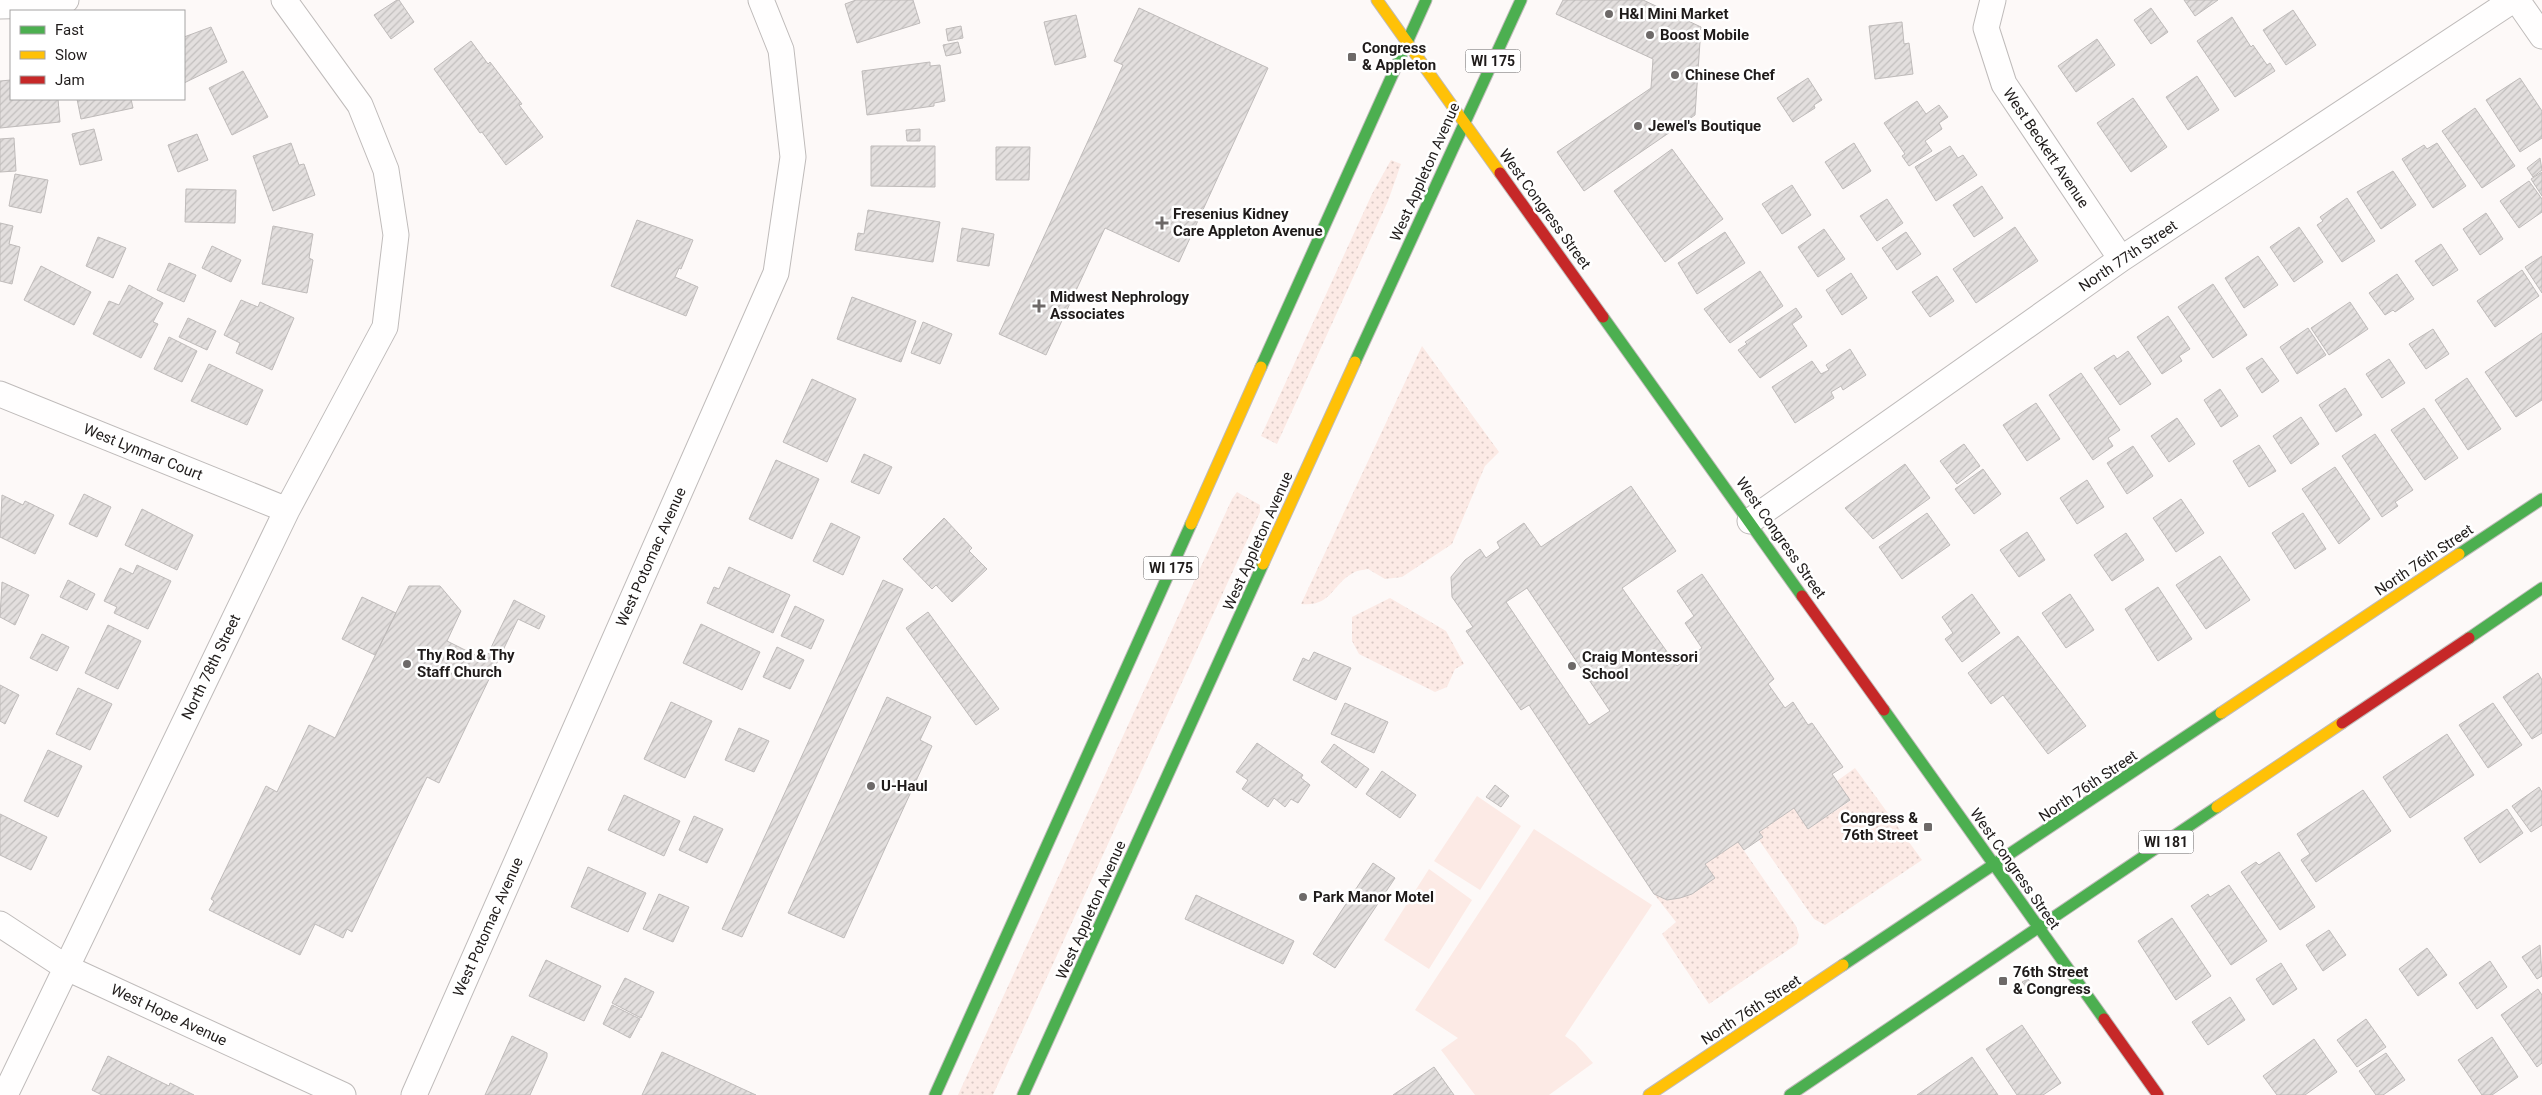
<svg xmlns="http://www.w3.org/2000/svg" width="2542" height="1095" viewBox="0 0 2542 1095" font-family="Roboto,sans-serif">
	<style>
		.grass { fill: url(#grass-dots) }
		.garden { fill: #fceae5 }
		.building { fill: url(#building-hatch); stroke: #bfbbba; fill-rule: evenodd }
		.lines { fill: none; stroke-linecap: round; stroke-linejoin: round }
		.street-casing { stroke: #bfbbba; stroke-width: 27 }
		.fast-casing { stroke: #bfbbba; stroke-width: 13 }
		.slow-casing { stroke: #bfbbba; stroke-width: 13 }
		.jam-casing { stroke: #bfbbba; stroke-width: 13 }
		.street { stroke: #fffefe; stroke-width: 25 }
		.fast { stroke: #4caf50; stroke-width: 11 }
		.slow { stroke: #ffc107; stroke-width: 11 }
		.jam { stroke: #c62828; stroke-width: 11 }
		.poi-dot { fill: #6d6968; stroke: #fff; stroke-width: 2 }
		.labels { text-anchor: middle; stroke-width: 5; stroke-linejoin: round; paint-order: stroke }
		.shield { fill: #fff; stroke: #625f5f; stroke-width: 1 }
		.shield-label { font-size: 14px; font-weight: bold; fill: #1f1b1a }
		.poi-label { font-size: 15px; font-weight: bold; fill: #1f1b1a; stroke: #fff; text-anchor: start }
		.street-label { font-size: 15px; fill: #1f1b1a; stroke: #fff }
	</style>
	<defs>
		<pattern id="grass-dots" width="8" height="8" patternUnits="userSpaceOnUse" patternTransform="scale(1.25)"><rect width="8" height="8" fill="#fceae5"/><path d="M2 2h.1M6 6h.1" fill="none" stroke="#d8c8c4" stroke-width="1.8" stroke-linecap="round"/></pattern>
		<pattern id="building-hatch" width="6" height="6" patternUnits="userSpaceOnUse" patternTransform="scale(1.25)"><rect width="6" height="6" fill="#e3dfde"/><path d="M-1 1l2-2M0 6l6-6M5 7l2-2" fill="none" stroke="#c2bfbe"/></pattern>
	</defs>
	<rect width="100%" height="100%" fill="#fdf9f8"/>
	<path class="grass" d="M1391,160L1401,164L1388,201L1277,444L1261,436L1372,194Z
		M1422,346L1499,452L1485,466L1452,544L1402,577L1385,579L1368,569C1364,570 1357,570 1353,573C1331,585 1332,607 1301,604Z
		M1237,492L1260,505V512L993,1095H958L1232,499Z
		M1390,598L1446,631L1464,664L1455,669L1447,687L1435,692L1359,654L1352,641V617Z
		M1855,768L1922,860L1825,925L1814,919L1759,840L1763,837L1759,832L1794,808L1808,829L1850,801L1837,781Z
		M1738,842L1796,926L1799,935L1797,944L1709,1004L1662,934L1676,922L1654,894L1667,900L1692,894L1705,864Z"/>
	<path class="garden" d="M1477,796L1521,826L1480,890L1434,861Z
		M1534,829L1652,905L1565,1036L1575,1043L1593,1063L1549,1095H1475L1441,1050L1458,1038L1415,1010Z
		M1429,869L1472,900L1429,969L1384,940Z"/>
	<path class="building" d="M397,0H399L414,22L391,39L374,15Z
		M856,0H913L920,23L857,43L845,4Z
		M1563,0H1643L1701,27L1695,115L1584,191L1557,152L1651,88L1653,59L1556,14Z
		M2184,0H2218L2195,16Z
		M1139,8L1268,68L1179,262L1105,228L1046,355L999,334L1123,65L1114,61Z
		M2151,8L2168,32L2151,44L2134,20Z
		M2293,10L2316,45L2286,65L2263,30Z
		M1076,15L1086,57L1055,65L1044,22Z
		M2232,17L2251,47L2253,45L2267,65L2270,63L2275,71L2235,97L2197,41Z
		M1902,22L1904,44L1909,43L1913,74L1875,79L1869,26Z
		M961,26L963,38L948,41L946,29Z
		M211,27L227,62L184,83V37Z
		M2097,39L2115,65L2076,92L2058,66Z
		M471,41L488,64L490,62L522,104L519,105L543,137L506,165L482,132L480,133L434,69Z
		M958,42L961,53L946,56L943,45Z
		M930,62V66L940,65L945,101L934,103V106L867,115L862,71Z
		M243,71L268,117L232,135L209,88Z
		M2197,76L2219,110L2188,130L2166,97Z
		M1808,78L1822,100L1814,105L1815,108L1793,122L1777,98Z
		M2520,78L2542,111V138L2520,152L2486,100Z
		M11,80V99H58L60,122L0,128V81Z
		M2133,98L2167,147L2131,172L2097,123Z
		M77,99H131L133,108L81,119Z
		M1917,101L1926,114L1939,105L1948,117L1939,123L1942,129L1925,141L1932,151L1909,166L1902,156L1905,154L1884,123Z
		M2475,108L2515,166L2482,188L2442,131Z
		M94,129L102,160L80,165L72,134Z
		M920,129V141H907L906,130Z
		M197,134L208,160L178,172L168,145Z
		M14,138L16,171L0,172V139Z
		M291,143L299,165L304,164L315,195L273,211L253,156Z
		M1854,143L1871,171L1843,189L1825,162Z
		M2437,143L2466,186L2433,208L2402,159L2424,145L2427,149Z
		M871,146H935V187L871,186Z
		M1950,146L1958,158L1963,155L1977,175L1936,201L1915,167Z
		M996,147H1030L1029,180H996Z
		M1672,149L1723,219L1665,262L1614,191Z
		M2540,158L2542,170L2533,177L2527,168Z
		M2393,171L2416,205L2381,229L2357,192Z
		M2542,172V196L2531,179Z
		M15,174L48,180L41,213L9,206Z
		M2529,181L2542,199V212L2519,228L2500,201Z
		M1792,185L1811,215L1782,234L1762,204Z
		M1982,186L2003,218L1974,237L1953,205Z
		M186,189L236,190L235,223L185,222Z
		M2347,198L2375,241L2342,262L2317,225L2323,221L2320,217Z
		M1887,199L1903,223L1877,241L1860,216Z
		M868,210L940,222L933,262L855,250L858,233L864,234Z
		M2486,213L2503,239L2480,255L2463,229Z
		M637,220L693,240L681,269L679,268L675,277L698,287L686,316L611,286Z
		M0,223L13,226L9,244L20,247L12,284L0,281Z
		M273,226L313,234L309,258L313,260L307,293L262,284Z
		M2015,227L2038,261L1976,303L1953,269Z
		M2299,227L2323,262L2294,282L2270,247Z
		M962,228L994,234L989,266L957,261Z
		M1824,229L1845,259L1818,277L1798,247Z
		M1725,232L1745,263L1697,294L1678,263Z
		M1906,232L1921,254L1897,270L1882,248Z
		M98,237L126,248L113,278L86,266Z
		M2441,244L2458,270L2433,286L2415,261Z
		M212,246L241,260L231,282L202,268Z
		M2258,256L2278,285L2244,308L2225,278Z
		M2542,256V293L2525,267Z
		M169,263L196,275L184,302L157,290Z
		M41,266L91,292L74,325L24,300Z
		M2522,270L2539,296L2495,327L2477,301Z
		M1760,271L1783,306L1730,343L1704,309Z
		M1851,273L1867,298L1842,315L1826,290Z
		M2397,274L2414,299L2395,312L2393,310L2385,315L2369,293Z
		M1937,276L1954,301L1930,317L1912,292Z
		M2213,284L2247,335L2213,358L2178,307Z
		M129,285L163,303L153,322L158,324L141,358L93,334L109,301L119,305Z
		M852,297L916,321L901,362L837,339Z
		M241,300L258,307L260,302L294,318L272,370L236,353L240,343L224,335Z
		M2350,302L2368,329L2329,355L2311,328Z
		M1796,308L1802,317L1792,324L1807,346L1760,378L1738,350L1747,344L1745,342Z
		M2168,316L2190,349L2179,356L2182,361L2162,374L2137,337Z
		M188,318L216,331L207,350L179,337Z
		M923,322L952,334L940,364L911,353Z
		M2308,328L2326,355L2297,374L2280,347Z
		M2433,329L2449,354L2426,369L2409,344Z
		M2542,333V400L2516,417L2485,372Z
		M169,337L197,351L182,382L154,369Z
		M1850,349L1866,375L1843,390L1841,386L1831,392L1834,398L1795,423L1772,387L1812,361L1821,374L1829,370L1826,365Z
		M2128,351L2151,384L2120,405L2094,368L2114,355L2117,359Z
		M2262,358L2279,381L2262,393L2246,368Z
		M2389,359L2405,383L2382,398L2366,374Z
		M209,364L263,390L247,425L191,401Z
		M2081,373L2120,430L2108,438L2113,446L2093,460L2049,395Z
		M2467,378L2501,429L2468,450L2435,400Z
		M812,379L856,399L827,462L783,442Z
		M2345,388L2362,415L2336,432L2319,405Z
		M2220,389L2238,416L2221,427L2204,400Z
		M2036,403L2060,439L2027,461L2003,425Z
		M2424,408L2458,458L2425,480L2391,430Z
		M2301,417L2319,444L2291,464L2273,436Z
		M2177,418L2195,444L2169,462L2151,436Z
		M2375,434L2413,490L2395,502L2398,506L2382,517L2342,456Z
		M1964,444L1980,466L1957,484L1940,461Z
		M2259,445L2276,471L2249,487L2233,461Z
		M2133,446L2153,476L2127,494L2107,463Z
		M864,454L892,467L879,494L851,482Z
		M776,460L819,479L792,539L749,519Z
		M1905,464L1930,498L1873,539L1845,508Z
		M2335,467L2370,519L2339,544L2302,489Z
		M1983,469L2001,494L1974,514L1955,489Z
		M2087,480L2104,507L2077,524L2060,498Z
		M1631,486L1676,551L1622,588L1677,666L1702,648L1685,623L1694,616L1677,591L1702,574L1774,679L1768,684L1785,708L1793,702L1808,725L1812,723L1843,767L1832,774L1850,800L1808,829L1794,808L1759,832L1763,837L1744,850L1738,842L1705,864L1715,878L1692,894L1680,898L1667,900L1654,894L1529,705L1521,710L1466,631L1473,627L1452,597L1451,577L1465,560L1480,549L1486,558L1500,548L1497,542L1524,523L1541,547ZM1527,588L1610,711L1589,725L1506,602Z
		M84,494L111,507L97,537L69,524Z
		M2,495L23,505L25,501L54,515L35,554L0,537Z
		M2181,499L2204,533L2176,552L2153,518Z
		M142,509L193,535L177,570L125,545Z
		M1927,513L1950,545L1902,579L1879,547Z
		M2303,513L2326,549L2295,569L2272,533Z
		M944,518L972,548L969,551L987,569L952,602L936,585L932,589L903,559Z
		M831,523L860,537L843,575L813,561Z
		M2027,532L2045,560L2019,577L2000,550Z
		M2126,533L2144,560L2112,581L2094,555Z
		M2220,556L2250,600L2206,629L2176,585Z
		M137,565L171,581L148,629L114,613L117,607L104,601L120,568L133,574Z
		M729,567L790,595L773,633L707,603L714,587L719,589Z
		M68,580L95,594L87,610L60,597Z
		M883,580L903,589L742,937L722,929Z
		M2,582L29,595L15,625L0,617Z
		M409,586H440L461,611L447,641L485,660L514,600L545,616L539,629L518,619L439,783L427,777L352,932L347,929L343,938L315,924L300,955L209,910L214,901L211,899L266,786L277,792L309,725L335,738Z
		M2158,587L2192,639L2158,661L2125,609Z
		M1972,594L2000,633L1962,662L1945,639L1953,633L1942,617Z
		M2070,594L2094,630L2066,648L2042,613Z
		M362,597L396,613L375,655L342,639Z
		M795,606L824,620L811,649L781,636Z
		M928,612L999,709L976,725L906,628Z
		M701,624L760,652L742,690L683,663Z
		M108,625L141,641L118,689L85,673Z
		M42,634L69,647L57,671L30,658Z
		M2018,636L2086,726L2048,754L2003,695L1991,704L1968,673Z
		M777,647L804,660L790,689L763,677Z
		M1314,652L1351,668L1336,700L1293,680L1303,658L1309,661Z
		M2538,673L2542,680V733L2532,739L2503,697Z
		M0,685L19,695L5,724L0,721Z
		M78,688L112,704L90,750L56,734Z
		M887,697L931,717L920,740L932,746L844,938L788,913Z
		M671,702L712,721L685,778L644,759Z
		M1345,703L1388,722L1374,753L1331,734Z
		M2493,703L2522,745L2488,768L2459,725Z
		M739,728L769,741L754,772L725,760Z
		M2447,734L2474,775L2410,818L2383,777Z
		M1257,743L1303,775L1301,778L1310,785L1298,803L1291,799L1285,807L1274,798L1268,807L1242,789L1248,780L1236,772Z
		M1334,744L1369,769L1356,788L1321,762Z
		M48,750L82,766L58,817L24,801Z
		M1382,771L1416,795L1400,818L1366,794Z
		M1495,785L1509,796L1501,807L1486,797Z
		M2539,787L2542,792V825L2531,832L2512,806Z
		M2363,790L2391,831L2316,882L2301,860L2310,854L2297,834Z
		M624,795L680,821L664,856L608,830Z
		M2507,809L2523,833L2480,863L2464,838Z
		M0,814L47,837L31,870L0,855Z
		M694,816L723,829L707,863L679,850Z
		M2279,852L2315,907L2280,930L2241,872L2256,862L2259,865Z
		M1373,863L1395,878L1335,968L1313,954Z
		M588,867L646,893L628,932L571,907Z
		M2229,885L2267,941L2231,965L2191,906L2208,894L2210,897Z
		M659,894L689,907L673,942L643,929Z
		M1196,895L1294,941L1283,964L1185,919Z
		M2172,918L2211,976L2176,1000L2138,941Z
		M2329,930L2346,955L2323,971L2306,945Z
		M2540,945L2542,976L2537,979L2522,957Z
		M2427,948L2447,975L2418,996L2399,969Z
		M546,960L601,986L584,1021L529,996Z
		M2490,961L2507,987L2477,1009L2459,983Z
		M2281,963L2297,989L2273,1005L2256,979Z
		M625,978L654,992L641,1018L612,1003Z
		M2028,979L2035,989L2031,992L2022,982Z
		M2538,989L2542,995V1063L2537,1067L2501,1015Z
		M2230,997L2245,1020L2208,1045L2192,1022Z
		M612,1005L640,1019L630,1038L603,1024Z
		M2366,1019L2386,1047L2357,1067L2337,1040Z
		M2022,1025L2061,1083L2043,1095H2017L1986,1049Z
		M512,1036L547,1053V1057L530,1095H485Z
		M2492,1037L2518,1077L2492,1095H2482L2458,1060Z
		M2314,1039L2337,1072L2305,1095H2277L2263,1076Z
		M662,1052L756,1095H642Z
		M2386,1053L2405,1080L2383,1095H2376L2359,1071Z
		M108,1056L169,1086L170,1083L194,1095H102L92,1090Z
		M1972,1057L1998,1095H1917Z
		M1434,1067L1454,1095H1393Z"/>
	<g class="lines">
		<g class="street-casing">
			<path id="street" d="M1993,0L1986,28L2004,84L2121,259
				M2517,0L2542,36
				M0,6L43,5L66,0
				M0,394L287,510
				M1750,521L2121,259L2513,0
				M0,924L67,968L343,1095
				M5,1095L287,510L385,327L396,235L386,170L360,105L284,0
				M414,1095L776,273L793,157L781,50L761,0"/>
		</g>
		<g class="fast-casing">
			<path id="fast" d="M1603,317L1802,596
				M1355,362L1521,0
				M1261,367L1426,0
				M2459,554L2542,499
				M2469,638L2542,588
				M1884,710L2104,1019
				M1843,965L2221,713
				M935,1095L1191,524
				M1023,1095L1263,564
				M1790,1095L2217,807"/>
		</g>
		<g class="slow-casing">
			<path id="slow" d="M1377,0L1500,173
				M1191,524L1261,367
				M1263,564L1355,362
				M2221,713L2459,554
				M2217,807L2342,723
				M1649,1095L1843,965"/>
		</g>
		<g class="jam-casing">
			<path id="jam" d="M1500,173L1603,317
				M1802,596L1884,710
				M2342,723L2469,638
				M2104,1019L2158,1095"/>
		</g>
		<use href="#street" class="street"/>
		<use href="#fast" class="fast"/>
		<use href="#slow" class="slow"/>
		<use href="#jam" class="jam"/>
	</g>
	<g class="poi-dot">
		<circle cx="1609" cy="14" r="5"/>
		<circle cx="1650" cy="35" r="5"/>
		<rect x="1347" y="52" width="10" height="10" rx="2.5"/>
		<circle cx="1675" cy="75" r="5"/>
		<circle cx="1638" cy="126" r="5"/>
		<path d="M1159.5 215.5h5v5h5v5h-5v5h-5v-5h-5v-5h5z"/>
		<path d="M1036.5 298.5h5v5h5v5h-5v5h-5v-5h-5v-5h5z"/>
		<circle cx="407" cy="664" r="5"/>
		<circle cx="1572" cy="666" r="5"/>
		<circle cx="871" cy="786" r="5"/>
		<rect x="1923" y="822" width="10" height="10" rx="2.5"/>
		<circle cx="1303" cy="897" r="5"/>
		<rect x="1998" y="976" width="10" height="10" rx="2.5"/>
	</g>
	<g class="labels">
		<g class="shield">
			<rect x="1465.5" y="49.5" width="55" height="23" rx="4"/>
			<rect x="1143.5" y="556.5" width="55" height="23" rx="4"/>
			<rect x="2138.5" y="830.5" width="55" height="23" rx="4"/>
		</g>
		<g class="shield-label">
			<text x="1493" y="66">WI 175</text>
			<text x="1171" y="573">WI 175</text>
			<text x="2166" y="847">WI 181</text>
		</g>
		<g class="poi-label">
			<text x="1619" y="19">H&amp;I Mini Market</text>
			<text x="1660" y="40">Boost Mobile</text>
			<text x="1362" y="53">Congress<tspan x="1362" dy="17">&amp; Appleton</tspan></text>
			<text x="1685" y="80">Chinese Chef</text>
			<text x="1648" y="131">Jewel's Boutique</text>
			<text x="1173" y="219">Fresenius Kidney<tspan x="1173" dy="17">Care Appleton Avenue</tspan></text>
			<text x="1050" y="302">Midwest Nephrology<tspan x="1050" dy="17">Associates</tspan></text>
			<text x="417" y="660">Thy Rod &amp; Thy<tspan x="417" dy="17">Staff Church</tspan></text>
			<text x="1582" y="662">Craig Montessori<tspan x="1582" dy="17">School</tspan></text>
			<text x="881" y="791">U-Haul</text>
			<text x="1918" y="823" text-anchor="end">Congress &amp;<tspan x="1918" dy="17">76th Street</tspan></text>
			<text x="1313" y="902">Park Manor Motel</text>
			<text x="2013" y="977">76th Street<tspan x="2013" dy="17">&amp; Congress</tspan></text>
		</g>
		<g class="street-label">
			<text transform="translate(2046 148) rotate(56)" y="5">West Beckett Avenue</text>
			<text transform="translate(1425 172) rotate(-66)" y="5">West Appleton Avenue</text>
			<text transform="translate(1545 209) rotate(54)" y="5">West Congress Street</text>
			<text transform="translate(2128 256) rotate(-34)" y="5">North 77th Street</text>
			<text transform="translate(143 452) rotate(22)" y="5">West Lynmar Court</text>
			<text transform="translate(1781 538) rotate(55)" y="5">West Congress Street</text>
			<text transform="translate(1258 541) rotate(-66)" y="5">West Appleton Avenue</text>
			<text transform="translate(651 557) rotate(-66)" y="5">West Potomac Avenue</text>
			<text transform="translate(2424 560) rotate(-34)" y="5">North 76th Street</text>
			<text transform="translate(211 667) rotate(-64)" y="5">North 78th Street</text>
			<text transform="translate(2088 786) rotate(-34)" y="5">North 76th Street</text>
			<text transform="translate(2015 869) rotate(55)" y="5">West Congress Street</text>
			<text transform="translate(1091 910) rotate(-66)" y="5">West Appleton Avenue</text>
			<text transform="translate(488 927) rotate(-66)" y="5">West Potomac Avenue</text>
			<text transform="translate(1751 1010) rotate(-33)" y="5">North 76th Street</text>
			<text transform="translate(169 1015) rotate(25)" y="5">West Hope Avenue</text>
		</g>
	</g>
	<rect x="10" y="10" width="175" height="90" fill="#ffffff" stroke="#a5a4a3"/>
	<rect x="20" y="26" width="25" height="8" fill="#4caf50" stroke="#a5a4a3"/>
	<text x="55" y="35" font-size="15" fill="#1f1b1a">Fast</text>
	<rect x="20" y="51" width="25" height="8" fill="#ffc107" stroke="#a5a4a3"/>
	<text x="55" y="60" font-size="15" fill="#1f1b1a">Slow</text>
	<rect x="20" y="76" width="25" height="8" fill="#c62828" stroke="#a5a4a3"/>
	<text x="55" y="85" font-size="15" fill="#1f1b1a">Jam</text>
</svg>
